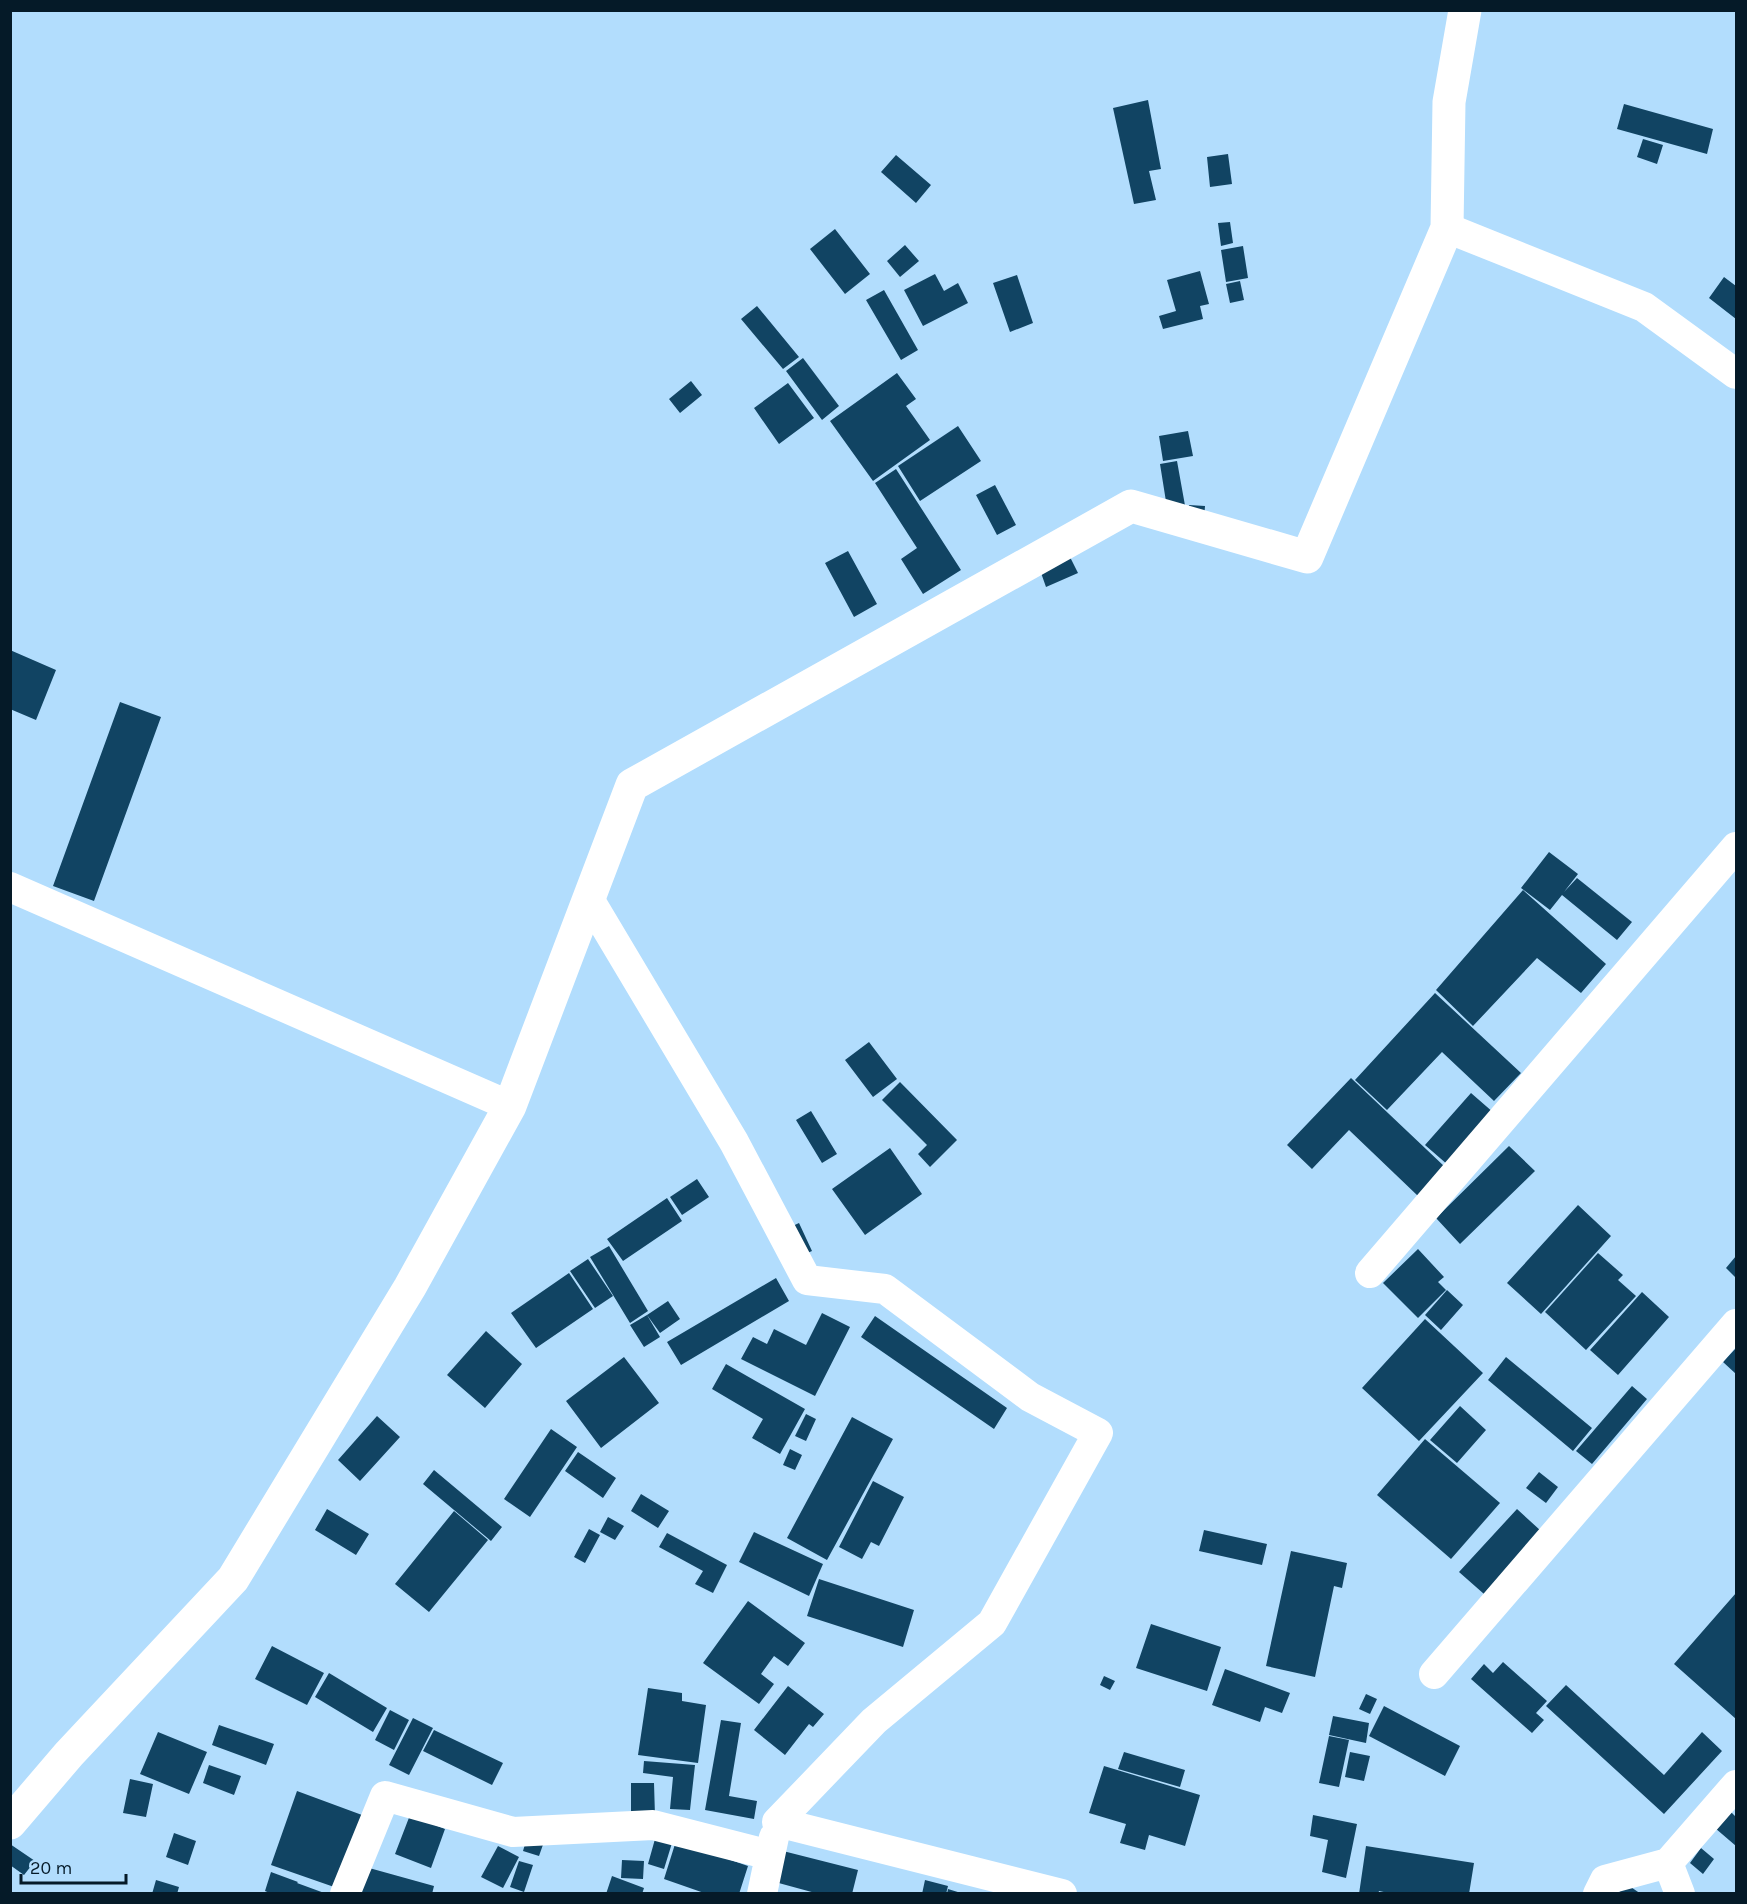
<svg xmlns="http://www.w3.org/2000/svg" width="1747" height="1904" viewBox="0 0 1747 1904" font-family="Karla,sans-serif">
	<style>
		.building { fill: #114463 }
		.lines { fill: none; stroke-linecap: round; stroke-linejoin: round }
		.minor { stroke: #fff; stroke-width: 30 }
		.tertiary { stroke: #fff; stroke-width: 33 }
	</style>
	<rect width="100%" height="100%" fill="#b2ddfd"/>
	<path class="building" d="M1148,100L1161,169L1149,171L1156,200L1134,204L1113,108Z
		M1624,104L1713,129L1707,154L1617,129Z
		M1643,139L1663,145L1657,164L1637,157Z
		M1228,154L1232,184L1210,187L1207,157Z
		M896,155L931,185L916,203L881,172Z
		M1230,222L1233,243L1221,246L1218,223Z
		M835,229L870,274L845,294L810,249Z
		M905,245L919,261L900,277L887,261Z
		M1243,246L1248,278L1226,282L1221,250Z
		M1200,271L1209,304L1200,306L1203,319L1163,329L1159,316L1176,311L1167,280Z
		M935,274L944,291L958,283L968,303L923,326L904,290Z
		M1017,275L1033,323L1010,332L993,283Z
		M1724,277L1736,286V319L1709,298Z
		M1240,281L1244,300L1230,303L1226,284Z
		M884,290L918,350L901,360L866,300Z
		M757,306L799,357L783,369L741,319Z
		M803,358L839,406L822,420L786,371Z
		M897,373L916,399L906,406L930,440L873,481L830,421Z
		M691,381L702,395L680,413L669,399Z
		M788,383L814,418L779,444L754,408Z
		M958,426L981,461L920,501L898,466Z
		M1188,431L1193,456L1163,461L1159,436Z
		M1177,461L1186,511L1168,514L1160,464Z
		M896,469L961,570L923,594L901,559L917,548L875,483Z
		M995,485L1016,525L997,535L976,495Z
		M1189,505L1205,506L1204,519L1188,518Z
		M848,551L877,604L854,617L825,563Z
		M1070,557L1078,573L1046,587L1040,570Z
		M10,650L56,670L36,720L10,709Z
		M120,702L161,717L94,901L53,886Z
		M1549,852L1578,874L1564,892L1577,878L1632,922L1617,940L1562,895L1550,910L1521,888Z
		M1523,890L1606,964L1581,993L1537,958L1473,1026L1436,990Z
		M1435,993L1521,1073L1494,1101L1442,1052L1387,1110L1355,1080Z
		M869,1042L897,1079L873,1097L845,1060Z
		M1351,1078L1445,1167L1418,1196L1349,1130L1312,1169L1287,1145Z
		M900,1082L957,1140L930,1167L918,1154L927,1145L882,1100Z
		M1471,1093L1494,1113L1448,1165L1425,1145Z
		M811,1111L837,1154L822,1163L796,1120Z
		M1509,1146L1535,1171L1460,1244L1436,1218Z
		M890,1148L922,1194L865,1235L832,1189Z
		M697,1179L709,1197L682,1215L670,1197Z
		M667,1198L682,1221L623,1261L607,1239Z
		M1578,1205L1611,1236L1541,1314L1507,1283Z
		M799,1223L812,1251L796,1258L784,1230Z
		M609,1246L648,1311L630,1323L590,1257Z
		M1418,1249L1444,1277L1438,1282L1446,1290L1418,1318L1383,1283Z
		M1598,1253L1623,1275L1618,1280L1636,1296L1586,1350L1545,1312Z
		M1736,1256V1278L1726,1268Z
		M588,1259L613,1296L595,1308L570,1271Z
		M569,1273L593,1309L536,1348L511,1313Z
		M776,1278L789,1301L681,1365L667,1342Z
		M1447,1290L1463,1305L1441,1330L1425,1315Z
		M1642,1292L1669,1317L1618,1375L1590,1350Z
		M668,1301L680,1319L660,1333L647,1315Z
		M822,1313L850,1327L815,1396L741,1359L753,1337L767,1344L774,1329L806,1345Z
		M647,1315L660,1337L644,1347L630,1325Z
		M875,1316L1007,1408L994,1429L861,1337Z
		M1425,1319L1483,1373L1419,1441L1362,1388Z
		M486,1331L522,1364L485,1408L447,1375Z
		M1736,1348V1374L1723,1362Z
		M624,1357L659,1403L601,1448L566,1401Z
		M1506,1357L1592,1428L1573,1451L1488,1380Z
		M726,1364L805,1409L780,1454L752,1438L763,1419L712,1389Z
		M1632,1386L1647,1399L1592,1464L1576,1451Z
		M1460,1406L1486,1430L1457,1463L1430,1440Z
		M806,1414L816,1419L806,1441L795,1436Z
		M377,1416L400,1437L360,1481L338,1460Z
		M852,1417L893,1439L827,1560L787,1538Z
		M551,1429L577,1447L530,1517L504,1499Z
		M1425,1439L1500,1503L1451,1559L1377,1495Z
		M790,1449L802,1455L795,1470L783,1465Z
		M578,1452L616,1478L603,1498L565,1471Z
		M434,1470L502,1527L491,1541L423,1484Z
		M1539,1472L1558,1487L1546,1503L1526,1488Z
		M873,1481L904,1497L879,1546L871,1542L862,1559L839,1547Z
		M641,1494L669,1511L658,1528L631,1511Z
		M327,1509L369,1534L356,1555L315,1530Z
		M1517,1509L1541,1531L1484,1594L1459,1572Z
		M454,1511L488,1540L429,1612L395,1584Z
		M608,1517L624,1526L615,1540L600,1532Z
		M589,1529L600,1535L585,1563L574,1557Z
		M1204,1530L1267,1544L1262,1565L1199,1551Z
		M754,1532L823,1564L809,1596L739,1562Z
		M667,1533L727,1565L713,1593L695,1584L703,1571L659,1547Z
		M1291,1551L1347,1563L1342,1588L1334,1586L1315,1677L1266,1666Z
		M819,1579L914,1610L903,1647L807,1616Z
		M1736,1593V1719L1674,1664Z
		M748,1601L805,1643L788,1666L774,1656L761,1674L774,1684L759,1704L703,1663Z
		M1151,1624L1221,1647L1207,1691L1136,1668Z
		M272,1646L324,1673L307,1705L255,1679Z
		M1503,1662L1547,1701L1536,1713L1544,1720L1532,1733L1471,1679L1484,1664L1493,1673Z
		M1225,1669L1290,1693L1282,1713L1265,1707L1260,1722L1212,1705Z
		M329,1673L387,1708L373,1732L315,1697Z
		M1104,1676L1115,1681L1110,1690L1100,1685Z
		M1566,1685L1664,1775L1702,1732L1722,1751L1664,1814L1546,1706Z
		M788,1686L824,1714L813,1727L809,1724L785,1755L754,1730Z
		M648,1688L682,1693V1701L706,1705L698,1763L638,1755Z
		M1366,1694L1377,1699L1370,1714L1359,1709Z
		M1384,1706L1460,1746L1445,1776L1369,1736Z
		M390,1710L409,1720L394,1750L375,1740Z
		M1333,1716L1369,1723L1366,1743L1329,1735Z
		M413,1718L433,1728L409,1775L389,1765Z
		M721,1720L741,1723L729,1796L757,1801L754,1819L705,1810Z
		M219,1725L274,1744L266,1765L212,1745Z
		M434,1730L503,1763L492,1785L423,1751Z
		M158,1732L207,1752L189,1794L140,1774Z
		M1329,1736L1349,1740L1339,1787L1319,1783Z
		M1124,1752L1185,1770L1180,1787L1118,1769Z
		M1350,1752L1370,1756L1364,1781L1345,1777Z
		M644,1761L695,1765L690,1810L670,1809L673,1777L643,1773Z
		M209,1765L241,1776L234,1795L203,1783Z
		M1104,1766L1200,1795L1185,1846L1149,1835L1145,1850L1120,1843L1126,1824L1089,1813Z
		M130,1779L153,1784L146,1817L123,1813Z
		M631,1783H654L655,1816H631Z
		M297,1791L362,1815L337,1888L271,1865Z
		M1730,1811L1736,1817V1846L1715,1828Z
		M410,1815L445,1829L431,1868L395,1854Z
		M1313,1815L1357,1824L1346,1878L1322,1872L1328,1840L1310,1836Z
		M174,1833L196,1841L188,1865L166,1857Z
		M528,1834L545,1839L539,1856L523,1851Z
		M655,1839L672,1843L664,1869L648,1864Z
		M676,1841L748,1866L739,1894H707L664,1879Z
		M10,1844L35,1861L24,1875L10,1865Z
		M498,1846L519,1857L503,1888L481,1877Z
		M1366,1846L1474,1863L1469,1894H1393L1379,1891L1378,1894H1359Z
		M1701,1848L1714,1859L1703,1874L1690,1863Z
		M783,1851L858,1870L852,1894H819L775,1882Z
		M622,1860L644,1861L643,1879L621,1878Z
		M519,1861L533,1865L524,1892L510,1887Z
		M362,1866L434,1886L432,1894H354Z
		M271,1872L298,1882L297,1883L327,1894H272L265,1891Z
		M612,1876L644,1888L642,1894H606Z
		M156,1880L179,1887L177,1894H152Z
		M925,1880L948,1886L946,1894H922Z
		M1625,1883L1641,1894H1618Z
		M948,1889L961,1893V1894H947Z"/>
	<g class="lines">
		<path class="minor" d="M1447,228L1644,307L1736,374
			M10,887L510,1106
			M589,899L734,1142L807,1280L885,1289L1030,1397L1098,1433L992,1623L874,1721L777,1822L1062,1894
			M1370,1273L1736,847
			M1434,1674L1736,1324
			M1668,1863L1680,1894
			M345,1894L385,1796L513,1832L653,1825L770,1855
			M762,1894L774,1837
			M1598,1894L1605,1880L1668,1863L1736,1785"/>
		<path class="tertiary" d="M10,1823L69,1754L233,1579L410,1287L510,1106L632,785L1131,506L1307,557L1447,228L1449,102L1465,10"/>
	</g>
	<rect width="1747" height="1904" fill="none" stroke="#051a28" stroke-width="24"/>
	<path d="M21 1874v9h105v-9" fill="none" stroke="#051a28" stroke-width="3"/>
	<text x="30" y="1874" font-size="18" fill="#051a28" stroke="#b2ddfd" stroke-width="4.5" paint-order="stroke">20 m</text>
</svg>
